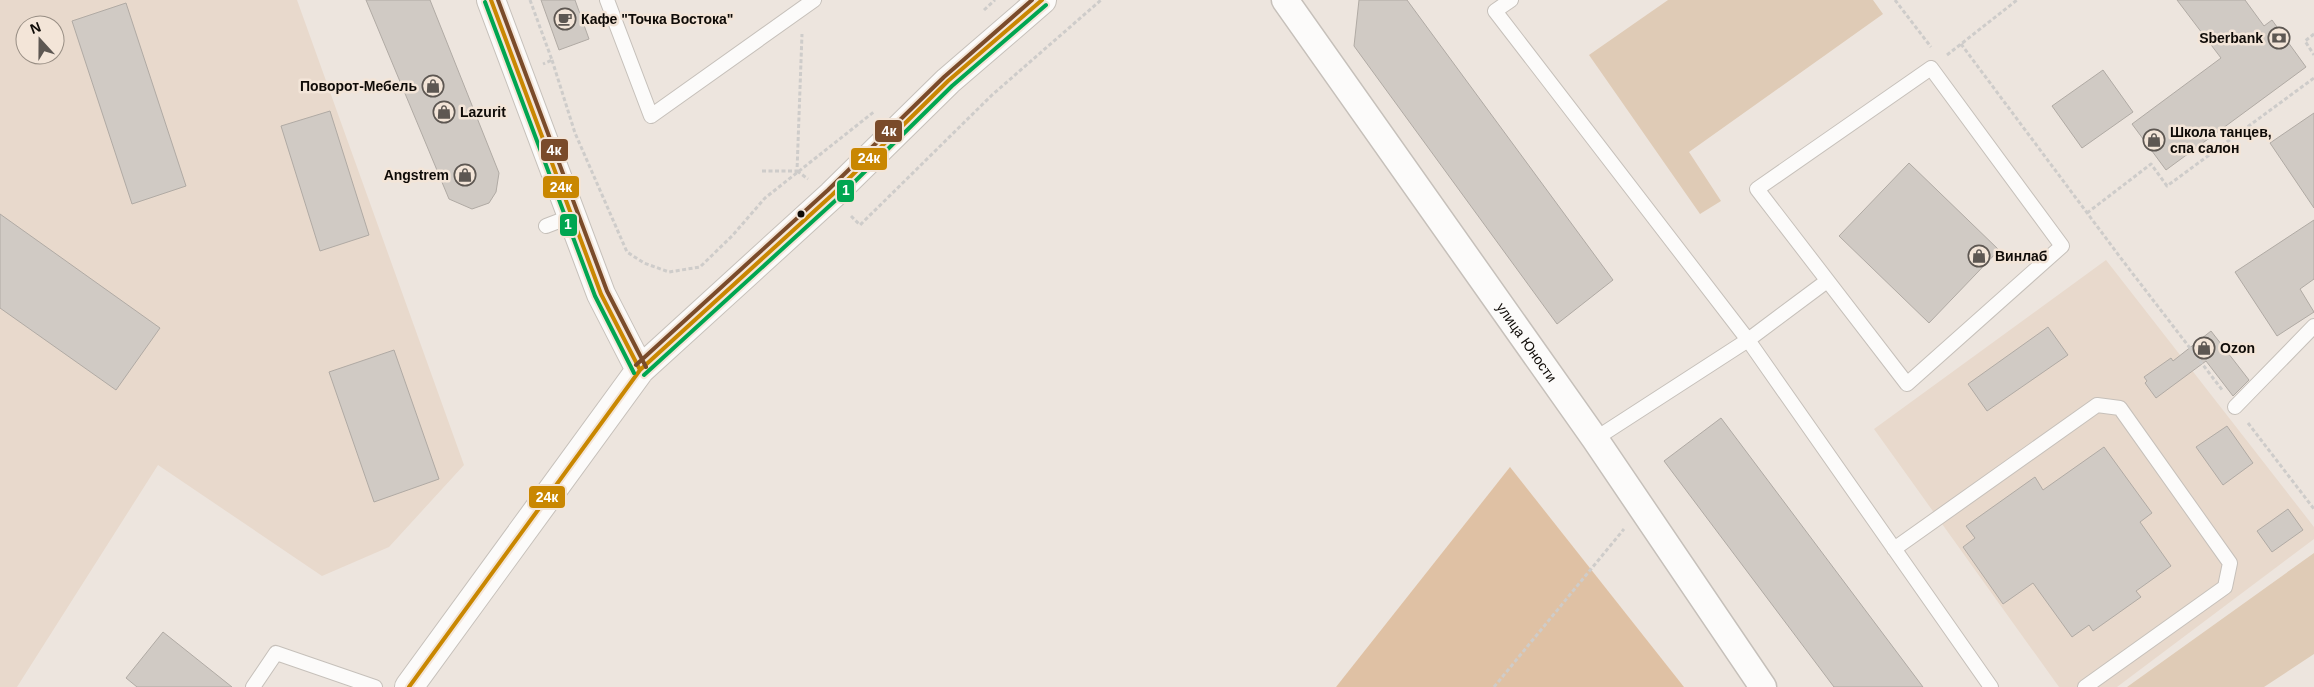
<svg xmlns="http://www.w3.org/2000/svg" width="2314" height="687" viewBox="0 0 2314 687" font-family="Helvetica,sans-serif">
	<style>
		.built { fill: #e8d9cc; fill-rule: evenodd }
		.green { fill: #dfcbb6 }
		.forest { fill: #dfc1a4 }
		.building { fill: #d0cac4; stroke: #b0aaa4 }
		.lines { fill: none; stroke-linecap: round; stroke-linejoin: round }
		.service-casing { stroke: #c6c0ba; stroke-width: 16 }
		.minor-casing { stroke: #c6c0ba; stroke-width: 29 }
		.secondary-casing { stroke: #c6c0ba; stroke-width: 30 }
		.path { stroke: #ceccca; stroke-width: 3; stroke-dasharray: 4 2.5; stroke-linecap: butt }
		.service { stroke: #fcfbfa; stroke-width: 14 }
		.minor { stroke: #fcfbfa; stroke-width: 26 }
		.secondary { stroke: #fcfbfa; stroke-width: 28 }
		.bus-1-casing { stroke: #f3e5d8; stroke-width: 8 }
		.bus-2-casing { stroke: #f3e5d8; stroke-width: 8 }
		.bus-3-casing { stroke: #f3e5d8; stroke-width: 8 }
		.bus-1 { stroke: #c98701; stroke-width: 4 }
		.bus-2 { stroke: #00a651; stroke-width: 4 }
		.bus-3 { stroke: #7a4b2a; stroke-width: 4 }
		.bus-dot { fill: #0f0b07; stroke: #f3e5d8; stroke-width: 2 }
		.labels { text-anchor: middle; stroke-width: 5; stroke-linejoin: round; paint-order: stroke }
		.poi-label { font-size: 14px; font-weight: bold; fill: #0f0b07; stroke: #f3e5d8; text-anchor: start }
		.street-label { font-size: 14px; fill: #0f0b07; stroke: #f3e5d8 }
		.line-badge { stroke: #f3e5d8; stroke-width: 2 }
		.badge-label { font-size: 14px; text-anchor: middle; font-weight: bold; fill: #fff }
	</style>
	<rect width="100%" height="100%" fill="#ede5de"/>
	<path class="built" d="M0,0H297L464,465L389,547L322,576L158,465L17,687H0ZM25,25H55V55H25Z
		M2106,260L2314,527V539L2117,687H2059L1874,429Z"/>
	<path class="green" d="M1668,0H1873L1883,14L1689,152L1721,201L1700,214L1589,55Z
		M2314,553V654L2264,687H2127Z"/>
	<path class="forest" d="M1510,467L1684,687H1336Z"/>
	<path class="building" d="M366,0H430L499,173L496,192L489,203L472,209L449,199Z
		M541,0H575L589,39L559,50Z
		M1359,0H1407L1613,280L1557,324L1354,46Z
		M2177,0H2245L2264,26L2272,20L2306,67L2166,170L2132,124L2221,58Z
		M126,3L186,186L132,204L72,21Z
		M2103,70L2133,112L2082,148L2052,106Z
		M330,111L369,235L320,251L281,126Z
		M2314,113V208L2270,143Z
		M1909,163L1999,250L1929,323L1839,236Z
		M0,214L160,328L116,390L0,308Z
		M2314,220V279L2300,289L2314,312L2277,336L2235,272Z
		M2048,327L2068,355L1987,411L1968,384Z
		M2211,331L2249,380L2233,396L2206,361L2156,398L2145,383L2147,381L2144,377L2171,358L2173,361Z
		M394,350L439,479L374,502L329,372Z
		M1721,418L1923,687H1834L1664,461Z
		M2227,426L2253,463L2223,485L2196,447Z
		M2104,447L2152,513L2140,522L2171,566L2136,591L2141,597L2093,631L2089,625L2072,637L2033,583L2003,604L1963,547L1975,538L1966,526L2035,477L2043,490Z
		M2288,509L2303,530L2272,552L2257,531Z
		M163,632L232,687H137L126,678Z"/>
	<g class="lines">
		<g class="service-casing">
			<path id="service" d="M607,0L651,116L814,0
				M1511,0L1495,11L1748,340L1991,687
				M1931,68L2062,246L1907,384L1757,189Z
				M546,226L572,216
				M2235,407L2314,326
				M1595,439L1748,340L1827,281
				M1894,549L2097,405L2120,408L2230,563L2225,587L2085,687
				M253,687L276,653L375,687"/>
		</g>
		<g class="minor-casing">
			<g id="minor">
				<path id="s1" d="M1285,0L1595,439L1763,687"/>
			</g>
		</g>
		<g class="secondary-casing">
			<path id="secondary" d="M491,0L601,294L640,370
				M409,687L640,370L832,195L948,81L1042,0"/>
		</g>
		<path class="path" d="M530,0L552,60L543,64
			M1895,0L1931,47
			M984,10L995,0
			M2314,34L2305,41L2314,55
			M1961,44L2123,261L2223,391
			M1947,55L2017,0
			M552,60L575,133L627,252L644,263L669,272L700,267L732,236L765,198L875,111
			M762,171H797L802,34
			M797,171L808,179
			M2087,213L2151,164L2167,186L2314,78
			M851,216L860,225L992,95L1101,0
			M2248,423L2314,509
			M1494,687L1624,529"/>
		<use href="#service" class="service"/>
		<use href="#minor" class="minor"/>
		<use href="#secondary" class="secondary"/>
		<g class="bus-1-casing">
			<path id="bus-1" d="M491,0L601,294L640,370
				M409,687L640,370L832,195L948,81L1042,0"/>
		</g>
		<g class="bus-2-casing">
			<path id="bus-2" d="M485,2L595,296L634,373
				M644,375L836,200L952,86L1046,5"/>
		</g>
		<g class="bus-3-casing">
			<path id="bus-3" d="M498,0L607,291L646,367
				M636,365L828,190L944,77L1032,0"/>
		</g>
		<use href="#bus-1" class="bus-1"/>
		<use href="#bus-2" class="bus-2"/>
		<use href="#bus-3" class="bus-3"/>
	</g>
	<defs>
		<g id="cafe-ring" transform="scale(1.125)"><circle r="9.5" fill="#f3e5d8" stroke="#5d5752" stroke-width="1.5"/><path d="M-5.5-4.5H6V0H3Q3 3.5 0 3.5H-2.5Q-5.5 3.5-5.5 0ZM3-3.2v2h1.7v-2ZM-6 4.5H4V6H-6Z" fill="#5d5752"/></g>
		<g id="bank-ring" transform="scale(1.125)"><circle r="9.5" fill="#f3e5d8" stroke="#5d5752" stroke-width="1.5"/><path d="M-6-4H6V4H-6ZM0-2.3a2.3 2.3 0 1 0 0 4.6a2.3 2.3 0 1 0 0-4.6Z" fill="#5d5752"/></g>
		<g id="shop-ring" transform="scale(1.125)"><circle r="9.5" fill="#f3e5d8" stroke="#5d5752" stroke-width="1.5"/><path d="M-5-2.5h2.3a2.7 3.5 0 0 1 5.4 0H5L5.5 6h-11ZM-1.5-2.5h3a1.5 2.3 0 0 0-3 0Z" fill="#5d5752"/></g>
	</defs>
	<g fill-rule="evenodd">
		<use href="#cafe-ring" x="565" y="19"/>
		<use href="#bank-ring" x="2279" y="38"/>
		<use href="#shop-ring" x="433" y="86"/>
		<use href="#shop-ring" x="444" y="112"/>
		<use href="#shop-ring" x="2154" y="140"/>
		<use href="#shop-ring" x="465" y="175"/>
		<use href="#shop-ring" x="1979" y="256"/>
		<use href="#shop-ring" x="2204" y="348"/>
	</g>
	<circle class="bus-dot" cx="801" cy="214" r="4.5"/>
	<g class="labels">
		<g class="poi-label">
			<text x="581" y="24">Кафе "Точка Востока"</text>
			<text x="2263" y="43" text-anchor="end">Sberbank</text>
			<text x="417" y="91" text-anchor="end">Поворот-Мебель</text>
			<text x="460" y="117">Lazurit</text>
			<text x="2170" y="137">Школа танцев,<tspan x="2170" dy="16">спа салон</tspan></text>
			<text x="449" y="180" text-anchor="end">Angstrem</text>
			<text x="1995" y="261">Винлаб</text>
			<text x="2220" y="353">Ozon</text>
		</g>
		<g class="street-label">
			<text dy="5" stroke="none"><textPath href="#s1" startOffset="419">улица Юности</textPath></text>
		</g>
	</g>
	<g class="line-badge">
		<rect x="874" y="119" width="29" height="24" rx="5" fill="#7a4b2a"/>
		<rect x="540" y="138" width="29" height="24" rx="5" fill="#7a4b2a"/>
		<rect x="850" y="147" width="38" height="24" rx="5" fill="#c98701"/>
		<rect x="542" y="175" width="38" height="24" rx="5" fill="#c98701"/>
		<rect x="836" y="179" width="19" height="24" rx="5" fill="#00a651"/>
		<rect x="559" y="213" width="19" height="24" rx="5" fill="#00a651"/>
		<rect x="528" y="485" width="38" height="24" rx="5" fill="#c98701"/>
	</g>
	<g class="badge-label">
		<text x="889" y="136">4к</text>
		<text x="554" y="155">4к</text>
		<text x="869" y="163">24к</text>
		<text x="561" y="192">24к</text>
		<text x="846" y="195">1</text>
		<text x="568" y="229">1</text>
		<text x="547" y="502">24к</text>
	</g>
	<g transform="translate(40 40) rotate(339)"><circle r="24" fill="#f3e5d8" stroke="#988e84"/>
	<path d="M0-4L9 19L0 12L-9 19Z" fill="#5d5752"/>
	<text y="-8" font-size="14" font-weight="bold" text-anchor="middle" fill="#0f0b07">N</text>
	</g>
</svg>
